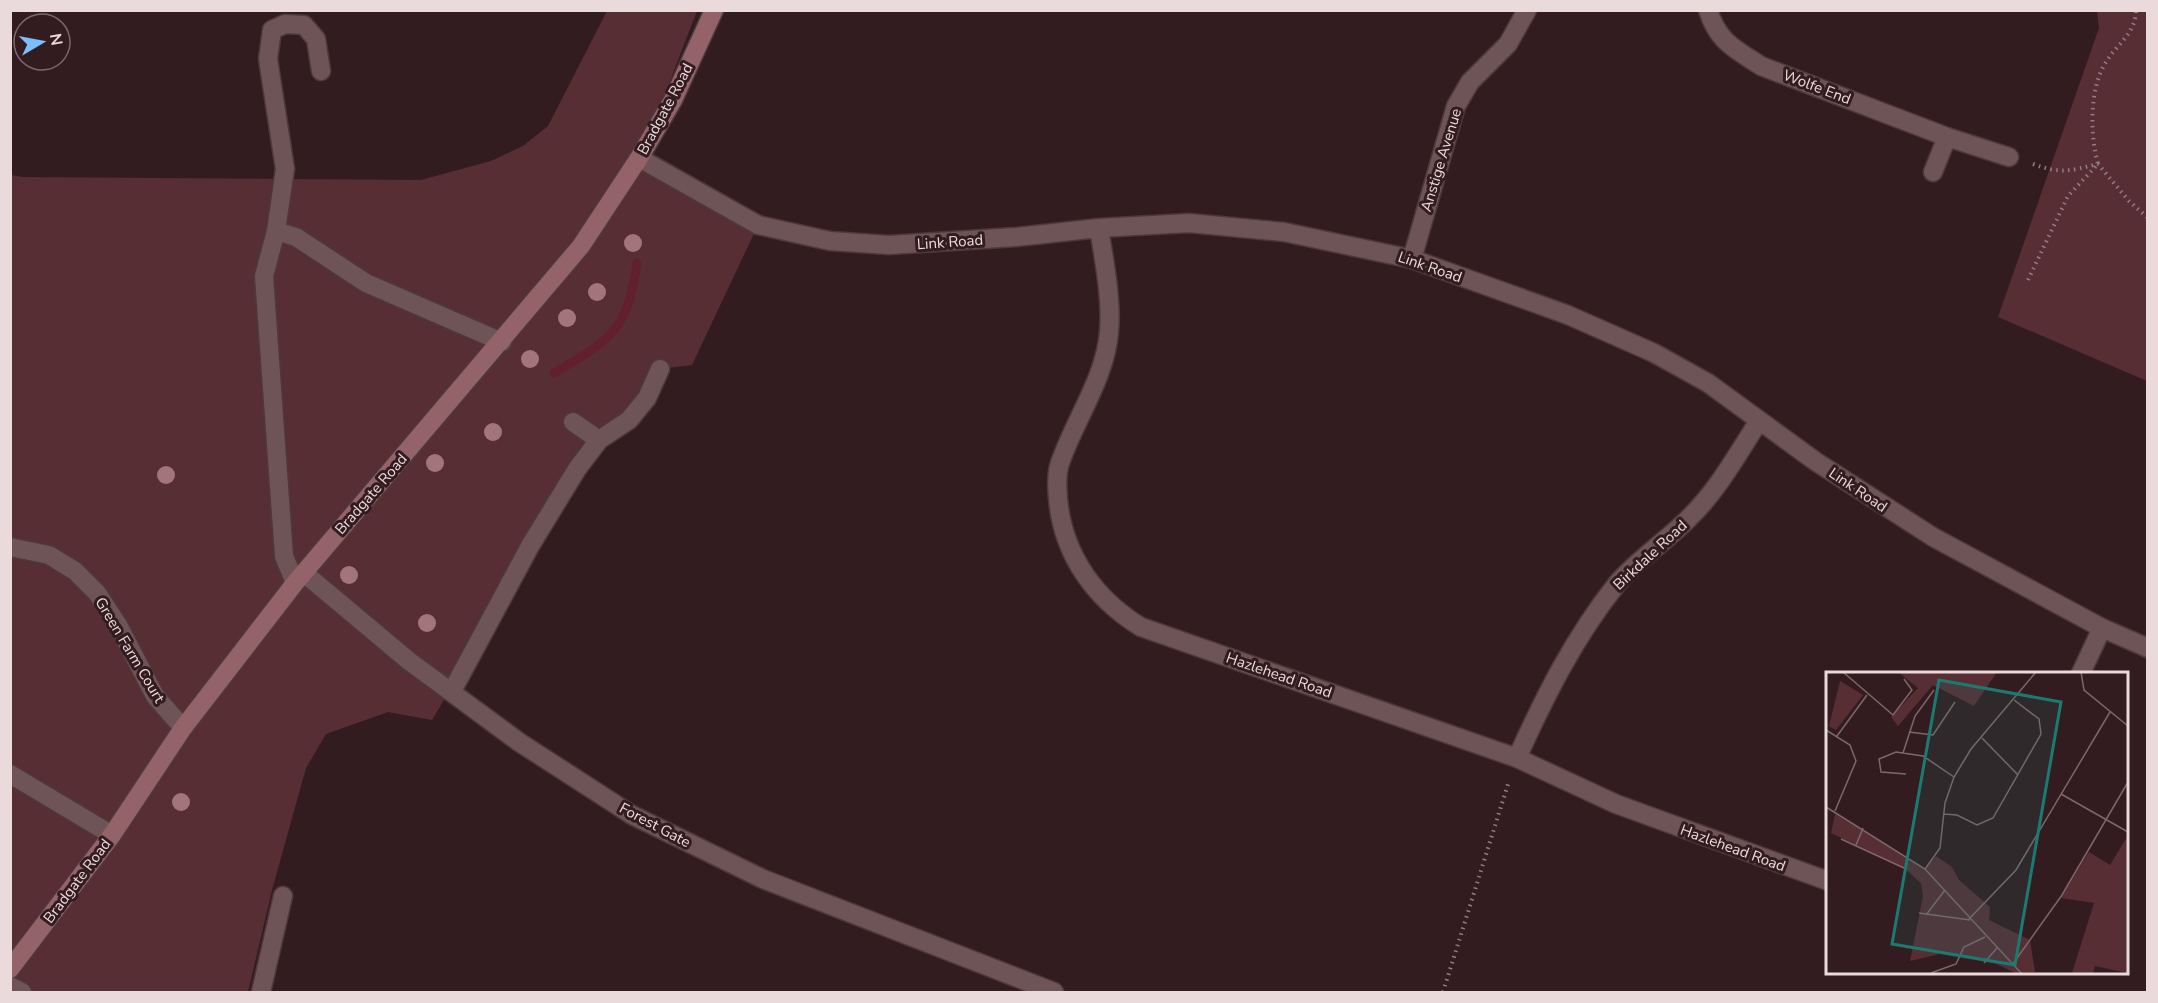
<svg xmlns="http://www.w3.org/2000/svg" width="2158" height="1003" viewBox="0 0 2158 1003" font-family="'Nunito Sans',sans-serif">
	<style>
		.green { fill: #582e35 }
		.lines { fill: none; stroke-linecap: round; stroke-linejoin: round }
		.stream { stroke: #62202e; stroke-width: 9 }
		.lane-casing { stroke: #4c393b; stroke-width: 21 }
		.street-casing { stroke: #4c393b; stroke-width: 21 }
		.secondary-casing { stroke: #4c393b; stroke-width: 21 }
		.path { stroke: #917e80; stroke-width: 4; stroke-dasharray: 1.5 4.5; stroke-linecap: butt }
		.lane { stroke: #6f5457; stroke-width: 18 }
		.street { stroke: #6f5457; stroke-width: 18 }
		.secondary { stroke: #946269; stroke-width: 18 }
		.tree { fill: #a3757b }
		.labels { text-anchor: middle; stroke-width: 6; stroke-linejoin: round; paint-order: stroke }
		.street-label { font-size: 15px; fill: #eadadb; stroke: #331c20 }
		.inset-road { fill: none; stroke: #7c686b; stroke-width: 1.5 }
		.view { fill: #1a7b73; fill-opacity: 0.15; stroke: #1a7b73; stroke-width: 3 }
		.inset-edge { fill: none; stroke: #eadadb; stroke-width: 3 }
	</style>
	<rect width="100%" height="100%" fill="#331c20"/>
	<path class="green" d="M607,11H697L640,158L758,225L692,365L660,369L647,398L599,440L432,720L388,712L326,734L306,768L272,890L248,992H11V175L23,177L421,180L491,161L523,146L548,126Z
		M2097,11H2147V381L1998,317L2099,28Z"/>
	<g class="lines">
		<path class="stream" d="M554,373C612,339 627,331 637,263"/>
		<g class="lane-casing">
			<path id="lane" d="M285,169L268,59L272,30L285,24L304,25L316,39L321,71
				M573,422L599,440
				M452,691L530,546L577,469L599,440L629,420L647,398L660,369
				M261,992L283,896"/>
		</g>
		<g class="street-casing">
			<path id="street" d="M1708,10C1718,42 1735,49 1761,66L1947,137L2009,157
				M639,158L758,225L830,241L889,245L1016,237L1099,228L1189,223L1284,232L1412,259L1568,315L1654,353L1708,383L1815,461L1933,537L2102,628L2148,648
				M285,169L276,231L264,276L284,556L295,583
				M1933,172L1947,137
				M1099,228C1104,261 1112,298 1109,332C1105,379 1075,419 1060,463C1056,474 1057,488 1058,499C1063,555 1095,599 1141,627L1517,758L1616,804L1828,881
				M276,231L296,237L366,283L502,342
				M1412,259L1456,106L1470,82L1508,44L1527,10
				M10,547L49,555L75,571L97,593L118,625L155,696L183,728
				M304,573L409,661L519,742L632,815L763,879L1054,992
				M2081,673L2102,628
				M1517,758C1545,696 1574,638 1616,585C1634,562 1669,539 1690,517C1718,490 1738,453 1759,421
				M10,774L112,835
				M10,986L22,992"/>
		</g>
		<g class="secondary-casing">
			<path id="secondary" d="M10,969L112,835L183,728L295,583L581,246L639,158L673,100L714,10"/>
		</g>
		<path class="path" d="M2033,164C2060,174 2070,171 2098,164L2129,201L2148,218
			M10,242H11
			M2028,280L2068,196L2098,164C2090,136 2089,88 2106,62C2117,44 2136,33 2136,10
			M1443,992L1509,781"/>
		<use href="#lane" class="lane"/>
		<use href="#street" class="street"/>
		<use href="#secondary" class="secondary"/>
	</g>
	<g class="tree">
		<circle cx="633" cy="243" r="9"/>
		<circle cx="597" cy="292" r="9"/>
		<circle cx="567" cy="318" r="9"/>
		<circle cx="530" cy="359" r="9"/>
		<circle cx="493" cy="432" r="9"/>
		<circle cx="435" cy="463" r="9"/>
		<circle cx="166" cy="475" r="9"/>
		<circle cx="349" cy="575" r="9"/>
		<circle cx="427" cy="623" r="9"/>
		<circle cx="181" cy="802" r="9"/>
	</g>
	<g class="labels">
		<g class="street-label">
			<text transform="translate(1817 87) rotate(21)" y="5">Wolfe End</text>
			<text transform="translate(665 109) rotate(-62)" y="5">Bradgate Road</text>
			<text transform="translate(1441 160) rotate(-73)" y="5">Anstige Avenue</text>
			<text transform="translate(950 242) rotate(-4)" y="5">Link Road</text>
			<text transform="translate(1430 267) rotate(19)" y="5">Link Road</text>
			<text transform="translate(1858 490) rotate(34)" y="5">Link Road</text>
			<text transform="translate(371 494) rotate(-49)" y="5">Bradgate Road</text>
			<text transform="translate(1650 555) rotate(-43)" y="5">Birkdale Road</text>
			<text transform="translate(130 650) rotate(59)" y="5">Green Farm Court</text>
			<text transform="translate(1279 675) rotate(19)" y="5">Hazlehead Road</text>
			<text transform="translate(655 825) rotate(28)" y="5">Forest Gate</text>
			<text transform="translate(1733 848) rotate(20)" y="5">Hazlehead Road</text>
			<text transform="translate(77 881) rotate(-53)" y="5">Bradgate Road</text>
		</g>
	</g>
	<g transform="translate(1826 672)">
		<rect width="302" height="302" fill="#331c20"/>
		<path d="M72,0H171L148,34L107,13L72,54L65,45L92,16ZM14,9L37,23L10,58L3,54ZM9,142L99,197L110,184L126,195L133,208L164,235L163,248L204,268L209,300L189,301L171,292L114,282L84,289L97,224L95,211L78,196L5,161ZM301,165V301L269,294L267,301H246L268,231L235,226L263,180L284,193Z" fill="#582e35"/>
		<path class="inset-road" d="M17,0L67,43L86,18L78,7M255,0L258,18L302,54M0,58L24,73L30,89L9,139M83,60L107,63L129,30M11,64L41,23M156,66L192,103M77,81L89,44L108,18M80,102L55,100L53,87L70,80L97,84L128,105M235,122L302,160M0,135L99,197L195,301M118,142L131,143L151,153L167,146L215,62L213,47L188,28M15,167L78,196M30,173L37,156M99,197L114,176L119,131L128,105L145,77L210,0M93,241L144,248M100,243L119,218M143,247L190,198L284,40M158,291L171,276M186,293L236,223L302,110M105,301L130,292L138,275L159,265"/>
		<path class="view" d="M113,8L235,30L189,293L66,272Z"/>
		<rect width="302" height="302" class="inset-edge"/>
	</g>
	<rect width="2158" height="1003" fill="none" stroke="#eadadb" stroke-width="24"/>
	<g transform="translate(42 42) rotate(80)"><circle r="28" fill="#331c20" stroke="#7c686b" stroke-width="1.5"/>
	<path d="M0-4.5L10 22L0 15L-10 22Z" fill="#7cbef9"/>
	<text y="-9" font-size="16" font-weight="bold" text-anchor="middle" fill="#eadadb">N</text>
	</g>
</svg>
